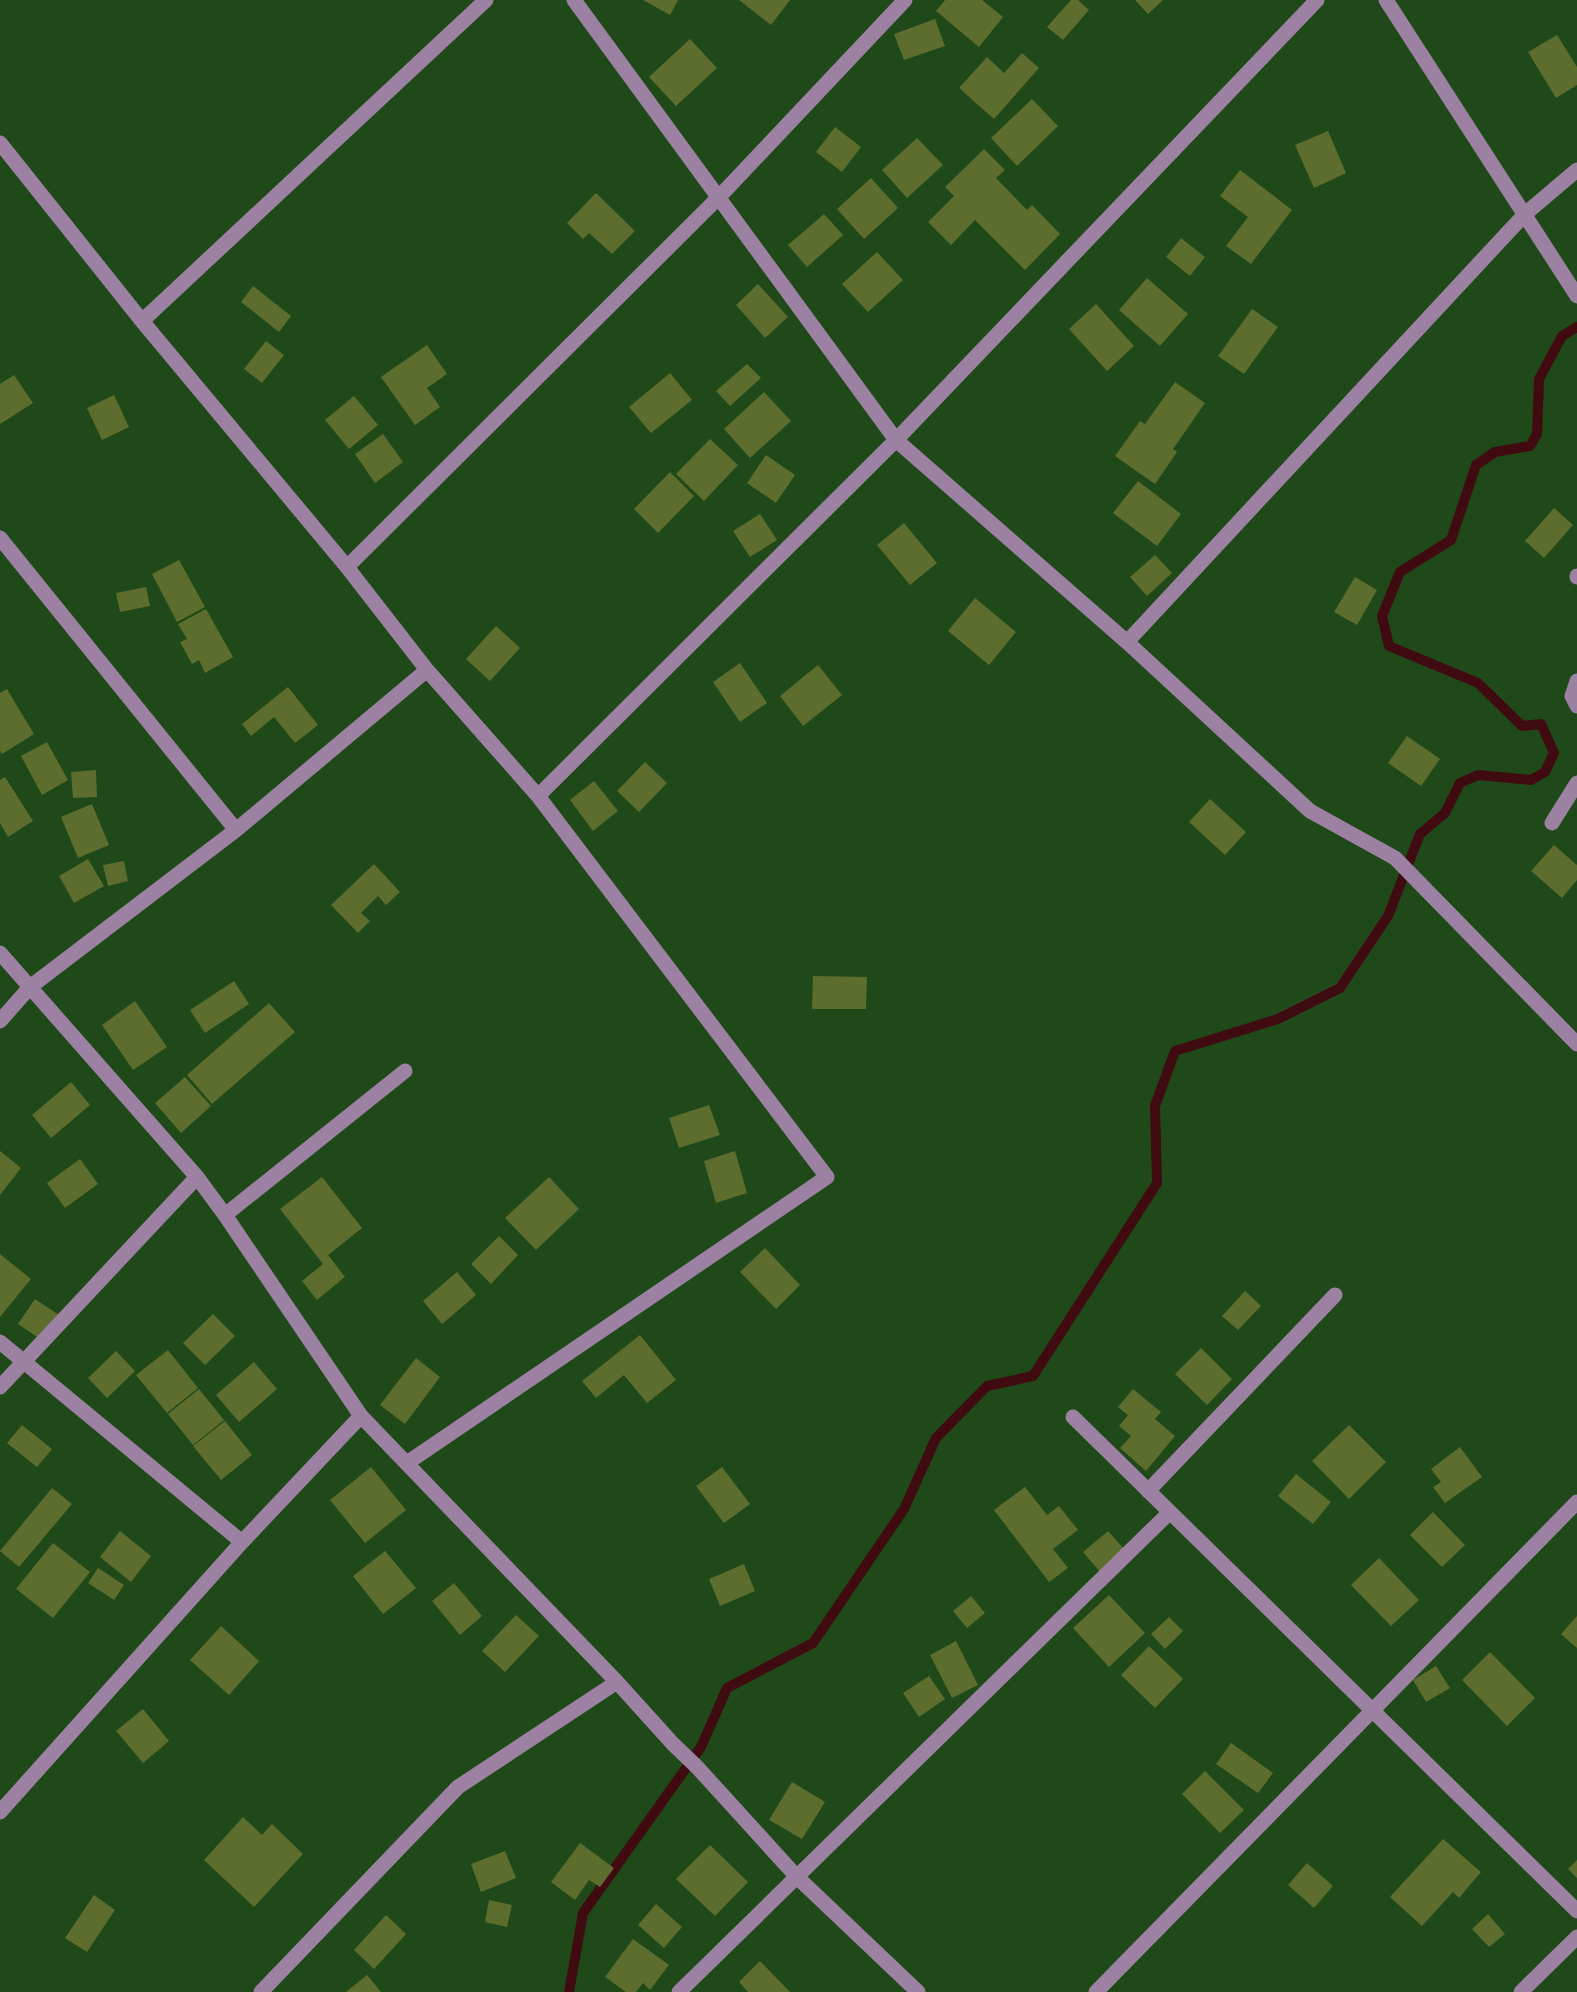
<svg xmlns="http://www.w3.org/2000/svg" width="1577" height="1992" viewBox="0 0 1577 1992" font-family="Figtree,sans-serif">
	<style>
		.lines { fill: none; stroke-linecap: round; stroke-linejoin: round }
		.stream { stroke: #400b10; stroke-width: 10 }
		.building { fill: #5d6d2e }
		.minor { stroke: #9d81a3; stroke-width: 15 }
	</style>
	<rect width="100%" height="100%" fill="#204919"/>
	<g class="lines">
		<path class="stream" d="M569,1992L583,1913L701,1747L727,1688L813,1643L904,1509L936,1438L987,1386L1033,1376L1157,1183L1155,1106L1175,1051L1278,1019L1340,988L1388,916L1420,834L1445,813L1460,783L1478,775L1531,780L1545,772L1554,753L1541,724L1522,726L1478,683L1389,646L1382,616L1400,572L1451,540L1476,465L1495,452L1530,446L1537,434L1539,379L1562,336L1577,327"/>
	</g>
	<path class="building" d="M643,0H678L670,15Z
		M739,0H790L771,25Z
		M945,0H982L1003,17L979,47L936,11Z
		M1071,0H1078L1089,10L1063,40L1047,27Z
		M1135,0H1163L1148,14Z
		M935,19L945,46L904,60L894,34Z
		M1557,35L1577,67V85L1556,98L1528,52Z
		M690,39L717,68L676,106L649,77Z
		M1022,53L1039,68L994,119L959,88L987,57L1004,73Z
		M1032,99L1058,126L1017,166L991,138Z
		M835,127L861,147L842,172L816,152Z
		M1328,131L1346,173L1314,188L1295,145Z
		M917,138L943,165L907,198L882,170Z
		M984,149L1005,170L996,178L1027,210L1032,205L1060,234L1025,270L975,220L951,245L928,222L954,196L945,187Z
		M1240,170L1292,210L1251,264L1226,246L1248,217L1220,196Z
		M871,178L898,208L864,239L837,209Z
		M596,193L635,231L612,254L589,233L583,239L567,223Z
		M824,214L843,235L807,267L788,245Z
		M1181,238L1205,257L1190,276L1166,257Z
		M877,252L903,280L868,312L842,284Z
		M1147,278L1188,314L1160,346L1119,310Z
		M758,284L788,317L765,338L736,305Z
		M253,286L291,316L279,332L241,302Z
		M1096,304L1134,346L1107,371L1069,329Z
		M1252,309L1278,327L1244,374L1218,356Z
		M266,341L284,355L262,383L244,369Z
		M427,345L447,374L427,388L440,407L415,425L381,377Z
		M747,364L761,378L730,406L716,391Z
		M670,373L692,400L651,433L629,407Z
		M14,375L33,403L0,424V384Z
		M1175,382L1205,403L1173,449L1177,452L1155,484L1115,456L1140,421L1145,424Z
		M764,392L791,421L750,458L724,429Z
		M114,395L129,427L102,440L87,408Z
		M354,396L378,425L349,449L325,420Z
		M383,434L403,462L375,483L355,454Z
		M710,439L738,465L704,501L676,474Z
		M766,455L795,475L776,503L747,483Z
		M670,472L694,496L658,533L634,509Z
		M1138,481L1181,514L1157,546L1113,513Z
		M1554,508L1573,525L1544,558L1525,541Z
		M760,514L777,540L750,557L733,531Z
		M904,523L937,563L910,585L877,545Z
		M1155,555L1172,573L1147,596L1130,577Z
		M179,560L205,607L177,622L152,574Z
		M1355,577L1377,590L1357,625L1334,612Z
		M146,587L150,606L120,612L116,593Z
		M975,598L1016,632L989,665L948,631Z
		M206,609L233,657L205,673L199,660L192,664L180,642L187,639L178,624Z
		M496,626L520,648L490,681L466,659Z
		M740,663L767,703L740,722L713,682Z
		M818,665L842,695L803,726L780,696Z
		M288,687L318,725L295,743L274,717L251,736L242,724Z
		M7,689L34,734L2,754L0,751V693Z
		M1407,736L1440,759L1421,786L1388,763Z
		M47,742L68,780L42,795L21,756Z
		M645,762L667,783L639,812L617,791Z
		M96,770L97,797L73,798L71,772Z
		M5,777L33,821L8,837L0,823V780Z
		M594,781L618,811L593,831L570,800Z
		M1210,799L1246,832L1225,855L1189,822Z
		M92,804L109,845L78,858L61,817Z
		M1554,845L1577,865V880L1562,898L1531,871Z
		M88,859L104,886L74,903L59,876Z
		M124,861L128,881L108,886L103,865Z
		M374,864L400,892L386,905L378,896L361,913L370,921L358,933L331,905Z
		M813,976L867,977L866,1009H812Z
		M234,981L249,1004L205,1033L190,1010Z
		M135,1001L167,1047L133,1070L102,1025Z
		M269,1003L295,1032L212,1104L187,1075Z
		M185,1077L211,1106L181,1133L155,1103Z
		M71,1082L90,1105L51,1138L32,1115Z
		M709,1105L720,1135L679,1148L669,1118Z
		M0,1151L21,1168L0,1195Z
		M735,1151L747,1193L716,1203L704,1161Z
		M80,1159L98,1184L65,1208L47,1183Z
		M322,1177L362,1228L328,1255L345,1277L317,1300L302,1281L323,1264L280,1209Z
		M549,1177L579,1209L536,1250L505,1218Z
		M499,1236L518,1255L491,1284L471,1264Z
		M765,1248L800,1285L776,1309L740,1272Z
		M0,1254L31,1279L0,1317Z
		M457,1272L476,1295L442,1324L423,1301Z
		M1245,1291L1261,1306L1238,1330L1222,1316Z
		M35,1299L59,1315L42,1340L18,1324Z
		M213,1314L235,1336L205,1365L183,1343Z
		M640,1335L676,1380L647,1403L624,1375L596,1398L582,1381Z
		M1201,1348L1232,1379L1207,1405L1175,1374Z
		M168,1350L198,1388L167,1413L136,1375Z
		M116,1351L135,1371L107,1398L88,1378Z
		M416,1358L440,1377L405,1424L380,1405Z
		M254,1362L277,1389L239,1422L216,1395Z
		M199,1389L224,1420L193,1445L168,1414Z
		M1133,1389L1161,1412L1155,1419L1175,1436L1146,1471L1120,1448L1131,1436L1119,1426L1128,1415L1118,1407Z
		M225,1421L252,1455L221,1480L193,1446Z
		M22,1425L52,1449L37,1467L7,1443Z
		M1349,1425L1386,1462L1349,1499L1312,1461Z
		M1460,1447L1482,1477L1445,1503L1433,1487L1441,1482L1431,1469Z
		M371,1467L406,1510L365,1543L330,1500Z
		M722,1467L750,1504L724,1523L696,1486Z
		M1296,1474L1331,1502L1313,1524L1278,1496Z
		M1025,1487L1047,1515L1059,1506L1078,1530L1053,1549L1068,1568L1049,1582L994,1510Z
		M52,1488L72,1504L19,1567L0,1551Z
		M1433,1512L1465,1545L1442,1567L1410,1535Z
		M120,1531L151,1556L131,1582L100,1557Z
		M1108,1531L1125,1550L1100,1572L1083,1552Z
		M53,1543L90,1572L53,1618L16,1589Z
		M385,1551L416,1588L383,1614L353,1576Z
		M1379,1558L1419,1600L1391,1626L1351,1585Z
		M744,1564L755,1591L720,1606L709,1579Z
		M98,1568L124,1585L114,1600L88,1583Z
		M454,1583L482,1616L460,1635L432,1601Z
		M1109,1595L1145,1633L1109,1667L1073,1628Z
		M971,1596L985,1613L967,1628L953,1611Z
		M516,1615L539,1636L505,1672L482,1651Z
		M1577,1616V1648L1561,1634Z
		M1169,1617L1183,1631L1165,1649L1151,1634Z
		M221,1626L259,1661L229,1695L190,1660Z
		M956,1641L978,1685L952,1698L930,1655Z
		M1149,1646L1183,1679L1155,1708L1121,1675Z
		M1490,1652L1535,1698L1507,1726L1462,1680Z
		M1436,1666L1450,1688L1426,1702L1413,1680Z
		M929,1676L945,1699L919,1717L903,1693Z
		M143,1709L169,1741L143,1763L116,1731Z
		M1231,1743L1273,1773L1258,1793L1216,1764Z
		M1205,1771L1244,1810L1220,1833L1182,1794Z
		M792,1782L825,1802L802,1839L769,1820Z
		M243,1817L262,1835L272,1824L303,1854L254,1907L204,1860Z
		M1443,1839L1481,1872L1459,1898L1453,1892L1422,1926L1390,1897Z
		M580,1843L614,1868L600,1887L589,1880L575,1900L551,1882Z
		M710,1845L748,1882L715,1916L676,1879Z
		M505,1851L516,1878L481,1892L471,1864Z
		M1577,1860V1878L1568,1869Z
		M1307,1863L1333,1886L1314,1908L1288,1885Z
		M94,1895L115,1910L87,1952L65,1938Z
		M489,1900L512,1905L507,1927L485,1922Z
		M656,1904L682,1927L664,1948L638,1925Z
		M1488,1914L1505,1934L1489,1947L1472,1929Z
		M386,1915L406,1934L374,1969L354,1950Z
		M633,1939L669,1965L650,1990L643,1983L636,1992H626L605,1977Z
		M760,1961L790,1992H748L739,1982Z
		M367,1975L381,1992H346Z"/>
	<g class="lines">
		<path class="minor" d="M574,0L896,440L1127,642L1310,811L1395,858L1577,1044
			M1386,0L1577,296
			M0,143L142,321L347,567L427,670L538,796L827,1177L407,1463
			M142,321L486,0
			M0,538L236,830
			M347,567L719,197L905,0
			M1577,576V577
			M1127,642L1525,214L1577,170
			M1577,681L1572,696L1577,706
			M538,796L896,440L1317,0
			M1552,823L1577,783
			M0,953L197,1177L225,1215L361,1416L617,1682L673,1744L697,1767L797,1877L918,1992
			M0,1021L30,987L236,830L427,670
			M225,1215L405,1071
			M0,1342L242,1542
			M0,1387L197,1177
			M1073,1417L1577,1911
			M1148,1491L1335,1295
			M0,1812L242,1542L361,1416
			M261,1992L458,1787L617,1682
			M679,1992L1170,1512
			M1096,1992L1577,1502
			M1521,1992L1577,1937"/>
	</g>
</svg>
